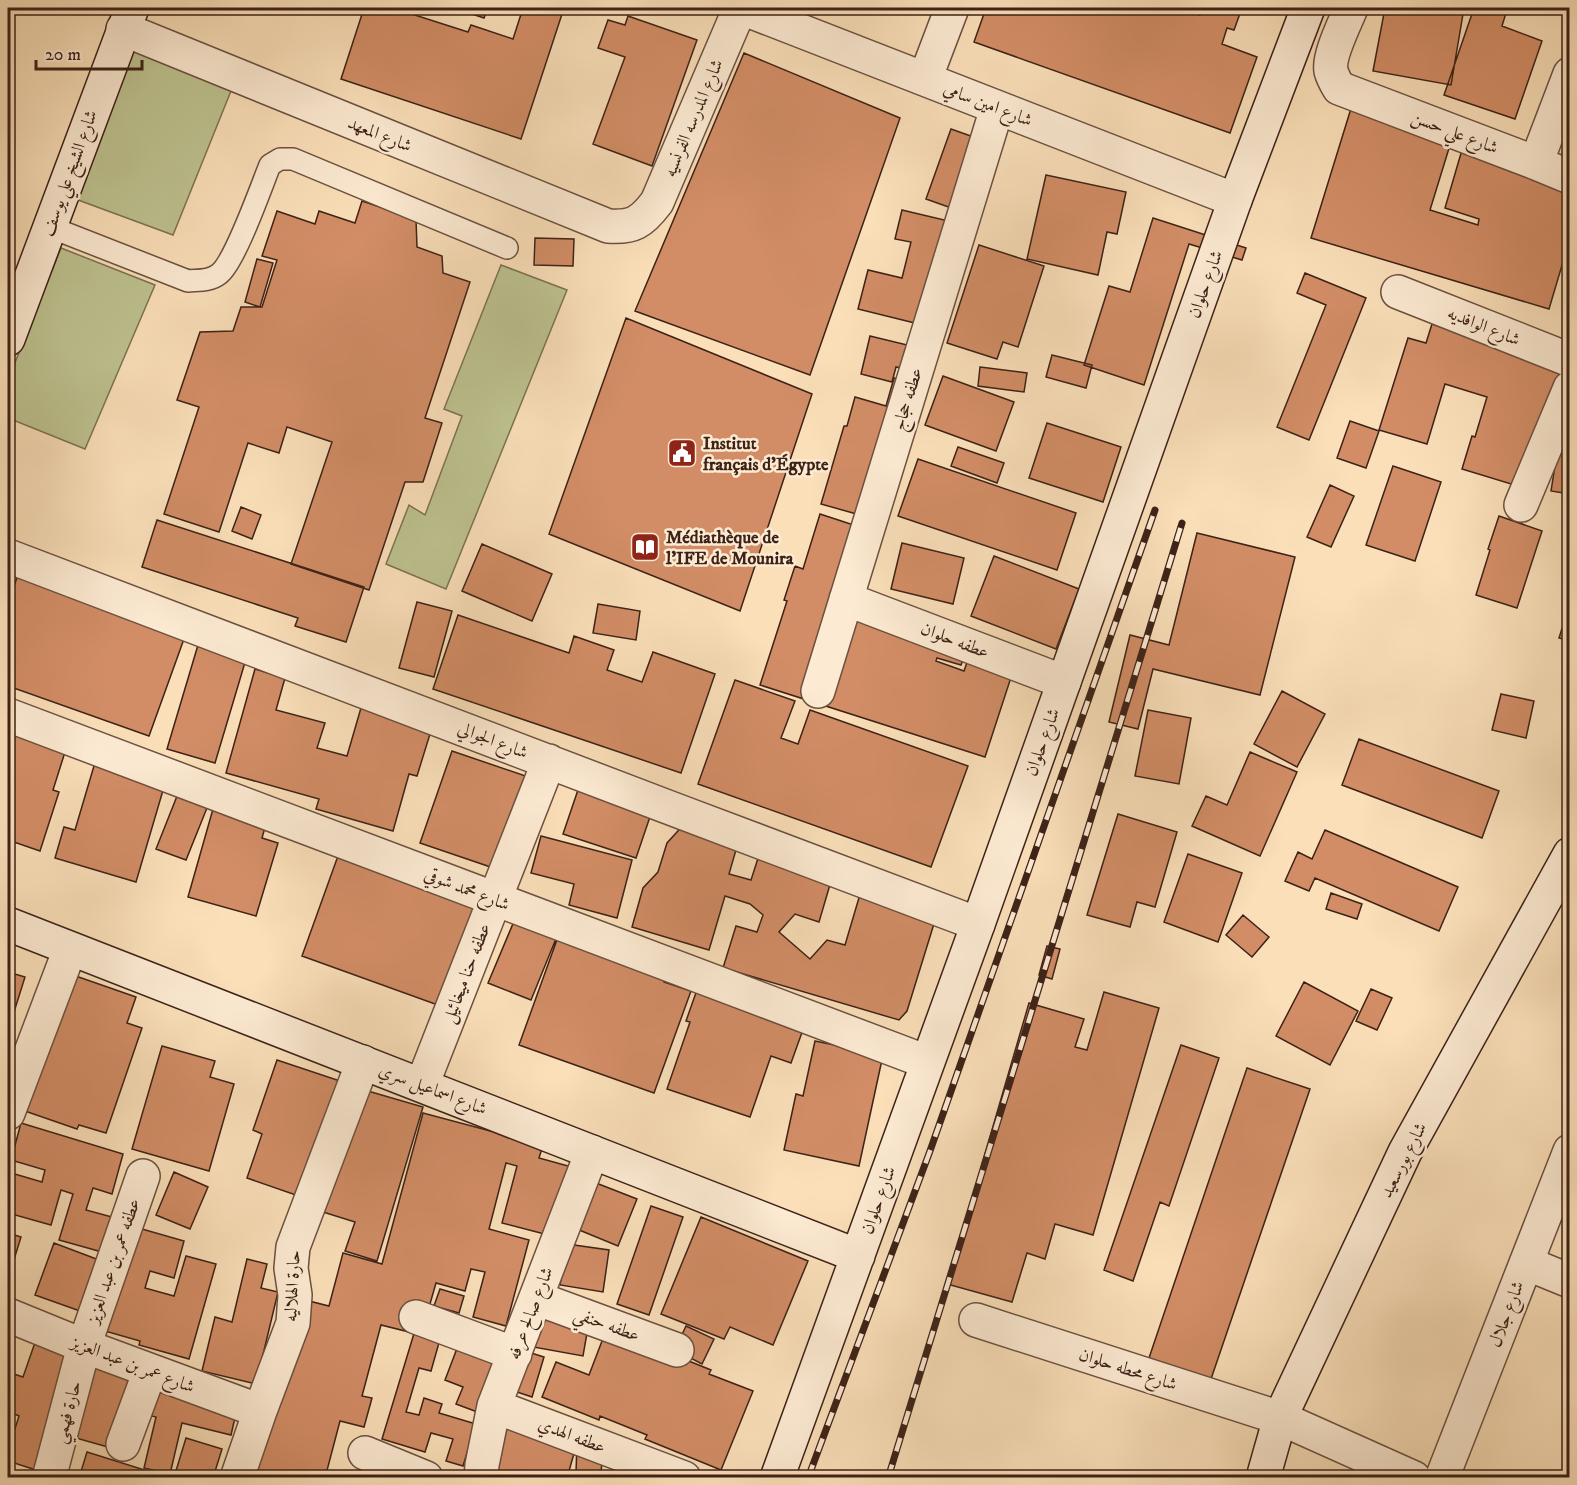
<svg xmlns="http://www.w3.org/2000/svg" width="1577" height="1485" viewBox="0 0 1577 1485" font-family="'IM FELL DW Pica',Amiri,serif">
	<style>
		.green { fill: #bdc290; stroke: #7d7254; stroke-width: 1.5 }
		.building { fill: #d28d66; stroke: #3d2218; stroke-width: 1.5 }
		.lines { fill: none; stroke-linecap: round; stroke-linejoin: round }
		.lane-casing { stroke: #6c5140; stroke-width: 24 }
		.street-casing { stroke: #6c5140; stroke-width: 36 }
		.secondary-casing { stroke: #3d2218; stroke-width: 36 }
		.lane { stroke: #fcead2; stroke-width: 21 }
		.street { stroke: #fcead2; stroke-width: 33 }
		.secondary { stroke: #fcead2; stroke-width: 33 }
		.rail-casing { stroke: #3d2218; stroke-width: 7 }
		.rail { stroke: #fcead2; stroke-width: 4.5; stroke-dasharray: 14; stroke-linecap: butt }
		.labels { text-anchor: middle; stroke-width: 5; stroke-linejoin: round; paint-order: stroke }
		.street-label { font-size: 18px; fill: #3d2218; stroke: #fcead2 }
		.poi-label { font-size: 18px; font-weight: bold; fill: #3d2218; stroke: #fcead2; text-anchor: start }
	</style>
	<rect width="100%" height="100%" fill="#fadfb9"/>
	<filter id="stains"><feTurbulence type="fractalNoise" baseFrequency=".00333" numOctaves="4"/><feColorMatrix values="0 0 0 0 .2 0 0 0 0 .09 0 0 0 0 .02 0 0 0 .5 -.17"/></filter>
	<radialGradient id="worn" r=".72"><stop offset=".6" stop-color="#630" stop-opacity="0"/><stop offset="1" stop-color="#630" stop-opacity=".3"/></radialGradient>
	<path class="green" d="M131,43L233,86L173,235L70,197Z
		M61,248L155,285L85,449L8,418V380Z
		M501,265L567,290L446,589L386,564L409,505L425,515L462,416L444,409Z"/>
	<path class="building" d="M11,8H26L24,13Z
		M364,8H393L468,32L471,25L513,39L523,8H564L521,139L341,79Z
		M454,8H488L484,18Z
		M986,8H1179L1200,15L1203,8H1242L1234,30L1227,28L1222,44L1257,57L1230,133L974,42Z
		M1385,8H1464L1451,85L1373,71Z
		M1474,8H1491L1506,13L1502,26L1542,41L1515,119L1444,95Z
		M628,16L697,40L652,166L593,144L625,57L598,48L608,20L625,25Z
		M744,53L900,118L810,375L635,311Z
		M1353,102L1454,132L1430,210L1478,225L1479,219L1445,208L1464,143L1570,175V256L1565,255L1549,309L1311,238Z
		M951,129L999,146L974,216L926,199Z
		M1046,175L1126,192L1117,234L1107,232L1098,275L1027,259Z
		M362,201L416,219L417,247L442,256L443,273L470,282L425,418L442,423L423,482H405L369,590L291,564L332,442L287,427L279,453L248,443L219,532L164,514L199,407L177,400L200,332L233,331L241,307H262L277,260L262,256L277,211L315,224L319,211L355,223Z
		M902,210L957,223L931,327L858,309L868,270L902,278L911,242L895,239Z
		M1153,218L1246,248L1242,260L1189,244L1144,385L1084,365L1109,286L1130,292Z
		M535,238L574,239L573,266L534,265Z
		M979,245L1044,266L1018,347L1003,342L997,359L947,343Z
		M257,259L273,263L260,307L245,302Z
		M1305,273L1366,298L1309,440L1277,427L1326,305L1297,293Z
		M626,318L812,394L740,611L549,534Z
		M1432,324L1570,366L1534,491L1462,469L1472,436L1475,437L1487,397L1445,384L1427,444L1379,430L1408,338L1426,343Z
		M870,336L932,351L927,374L896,367L892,382L861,374Z
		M1052,355L1092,365L1086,388L1046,377Z
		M980,367L1027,373L1024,392L978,386Z
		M943,376L1014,402L996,451L925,425Z
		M894,378L917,384L878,520L821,504L844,426H847L855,397L886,406Z
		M1350,421L1379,431L1366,468L1337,458Z
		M1047,423L1121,447L1103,502L1029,478Z
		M958,447L1004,463L997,483L951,466Z
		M1558,447L1570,449V494L1551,491Z
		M918,459L1076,513L1057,570L898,516Z
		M1393,466L1441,482L1415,561L1366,545Z
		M1330,485L1354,496L1331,547L1307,537Z
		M241,507L261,515L252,539L232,531Z
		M820,514L878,533L855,603L970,640L961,665L937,658L936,661L964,671L973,645L1017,659L985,757L760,685L787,601L784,600L795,566L803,569Z
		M1499,516L1542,531L1517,608L1476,595L1490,550L1488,549Z
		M157,520L364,587L346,642L295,626L298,618L142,567Z
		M1197,533L1295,557L1260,695L1153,669L1138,729L1109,722L1130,635L1169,645Z
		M902,543L964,558L953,604L891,589Z
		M482,544L552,574L532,621L462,591Z
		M25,555L193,614L149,736L8,686V603Z
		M994,556L1079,589L1056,649L971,616Z
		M417,602L452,611L434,677L399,668Z
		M1570,603V641L1559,638Z
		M598,604L640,611L636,640L593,633Z
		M458,615L569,653L574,636L614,650L607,670L642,682L653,652L715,674L681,773L433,689Z
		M198,645L246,659L215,763L167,749Z
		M255,669L285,678L276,710L325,723L317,748L347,756L363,701L434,721L417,776L409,774L393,831L316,809L319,799L226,773Z
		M735,680L795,701L781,738L798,744L810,710L968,766L931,867L698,784Z
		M1282,691L1325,714L1297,767L1254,744Z
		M1501,694L1534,701L1526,738L1492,730Z
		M1148,710L1191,718L1179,784L1135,776Z
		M8,712L71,733L53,790L59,792L40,851L8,840Z
		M1359,739L1499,791L1482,838L1342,785Z
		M99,749L169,770L136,882L55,858L64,827L75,830Z
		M452,751L543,782L511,874L420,843Z
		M1250,752L1297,772L1260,856L1192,826L1206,796L1227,805Z
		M183,781L213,793L186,860L156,849Z
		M581,781L654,805L636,858L563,834Z
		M215,802L268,817L262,838L278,843L256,916L188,897Z
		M1118,814L1177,832L1155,907L1137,902L1130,927L1087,915Z
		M687,821L740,836L729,874L751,880L761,849L834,871L819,922L795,914L779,932L810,959L827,940L845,945L861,891L937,914L907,1011L899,1020L723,968L736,926L757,932L763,915L750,904L725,896L709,950L632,927L643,888L658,872L667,843Z
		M1325,830L1458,887L1439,931L1315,878L1309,891L1285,881L1298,852L1312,859Z
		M541,836L632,860L617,918L569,905L574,884L531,873Z
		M343,842L490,895L449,1009L302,956Z
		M1188,854L1242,873L1218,942L1164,922Z
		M1331,893L1362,904L1357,919L1326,909Z
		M520,907L562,924L531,1000L488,983Z
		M1243,915L1269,937L1252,957L1226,935Z
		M563,923L671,962L664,982L691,991L654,1093L519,1045Z
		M1047,946L1060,949L1052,979L1039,975Z
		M8,972L25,977L8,1031Z
		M70,974L136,997L127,1023L142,1028L106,1133L79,1125L77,1129L22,1110Z
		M1304,982L1358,1011L1330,1065L1276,1036Z
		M698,987L805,1024L791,1063L771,1056L750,1117L667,1089L690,1022L686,1021Z
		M1371,989L1392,998L1377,1030L1356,1021Z
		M1104,992L1159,1008L1093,1235L1055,1224L1045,1259L1027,1253L1012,1302L947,1284L1029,1003L1084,1019L1075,1047L1087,1050Z
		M815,1041L883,1055L859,1166L784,1150L796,1094L803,1096Z
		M1181,1045L1219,1058L1169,1206L1160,1202L1133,1281L1104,1270Z
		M162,1046L215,1061L210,1077L234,1084L209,1171L132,1149Z
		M277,1060L358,1087L319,1203L247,1178L262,1134L253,1130Z
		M1247,1068L1310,1089L1211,1379L1149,1358Z
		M361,1089L423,1107L377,1261L345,1251L355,1222L323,1212Z
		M423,1113L543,1145L539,1158L579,1169L560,1238L502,1223L517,1166L506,1163L489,1229L529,1240L506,1326L473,1317L485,1272L471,1269L465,1291L436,1283L421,1335L381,1325L362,1396L372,1398L364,1427L340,1421L325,1478H249L297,1298L329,1306L343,1253L382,1264Z
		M21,1123L123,1154L112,1194L93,1188L86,1210L112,1217L102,1252L59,1240L73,1194L61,1190L51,1225L8,1213V1172L42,1182L45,1170L11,1160Z
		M174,1172L208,1187L190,1229L156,1215Z
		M591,1181L637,1199L618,1246L572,1227Z
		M651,1206L683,1217L649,1315L617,1304Z
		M701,1217L808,1261L773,1345L730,1327L724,1339L661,1314Z
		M135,1227L184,1241L174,1278L150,1271L145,1288L174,1296L186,1256L216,1264L189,1359L139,1345L140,1341L105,1331Z
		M8,1233L21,1237L8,1279Z
		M54,1243L99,1260L80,1311L35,1295Z
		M567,1244L609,1250L603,1292L560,1285Z
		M247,1259L267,1264L261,1288L278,1292L256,1384L202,1371L215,1317L232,1322Z
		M440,1289L464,1296L459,1313L434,1306Z
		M529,1306L590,1316L583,1356L522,1345Z
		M419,1317L444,1325L431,1371L419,1368L406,1412L419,1415L424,1398L442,1404L439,1413L476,1424L463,1466L446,1461L453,1439L431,1433L425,1452L382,1439Z
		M8,1319L18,1323L8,1355Z
		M686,1326L714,1339L702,1364L675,1350Z
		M607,1328L711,1370L709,1374L753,1391L721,1470L645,1439L647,1435L600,1416L599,1420L542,1397L556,1362L589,1375Z
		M464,1330L505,1346L480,1413L456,1404L463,1387L445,1380Z
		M38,1334L89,1352L36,1470L8,1461V1436L12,1438L19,1416L8,1411V1372L23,1377Z
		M528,1352L544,1357L532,1397L517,1392Z
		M98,1357L132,1367L116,1424L108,1447L76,1438Z
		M151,1368L240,1396L231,1435L182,1423L170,1474L144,1468L156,1417L140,1413Z
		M500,1412L579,1436L567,1478H491Z
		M186,1438L222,1449L213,1478H186L175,1474Z
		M577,1442L603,1443L601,1475L576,1473Z
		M87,1452L167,1477V1478H79Z
		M8,1470L34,1478H8Z"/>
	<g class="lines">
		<g class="lane-casing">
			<path id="lane" d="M50,227L188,281C200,280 210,281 219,274C235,262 261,187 270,165L280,159H293L507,248"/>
		</g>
		<g class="street-casing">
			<path id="street" d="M742,8L1235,200
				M1351,8C1345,23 1328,56 1331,71C1333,78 1336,83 1339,88L1536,163L1570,177
				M123,29L608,226C633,228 642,222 657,202L740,8
				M925,79L952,8
				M1536,163L1570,74
				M1398,292L1570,360
				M1521,505L1570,388
				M8,556C331,678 654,803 978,924
				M846,599L1064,682
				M818,691L997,108
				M8,715L927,1062
				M422,1085L549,761
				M8,1113L70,949
				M1526,1263L1570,1281
				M536,1298L677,1350
				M8,1315L84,1346L260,1411
				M416,1317L515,1354
				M976,1320L1280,1418L1414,1478
				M494,1406L684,1478
				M123,1444L150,1371
				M365,1453L426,1478
				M49,1478L84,1346L143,1176
				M237,1478L260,1411L293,1323L295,1295L291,1268L293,1247L363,1062
				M481,1478L482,1465L494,1406L592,1152
				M1442,1478L1570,1151"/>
		</g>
		<g class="secondary-casing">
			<path id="secondary" d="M8,339L132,8
				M8,924L858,1256
				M777,1478L978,924L1235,200L1308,8
				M1263,1478L1280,1418L1405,1152L1570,854"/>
		</g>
		<use href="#lane" class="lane"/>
		<use href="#street" class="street"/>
		<use href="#secondary" class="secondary"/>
		<g class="rail-casing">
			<path id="rail" d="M808,1478L930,1151L1155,510
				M888,1478L1182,523"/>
		</g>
		<use href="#rail" class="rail"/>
	</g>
	<defs>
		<g id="civic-square" transform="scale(1.5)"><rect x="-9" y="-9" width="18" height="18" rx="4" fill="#8f2418" stroke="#fcead2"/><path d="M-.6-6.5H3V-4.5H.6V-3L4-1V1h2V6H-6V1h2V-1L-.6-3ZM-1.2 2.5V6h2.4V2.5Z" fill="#fff"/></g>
		<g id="library-square" transform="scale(1.5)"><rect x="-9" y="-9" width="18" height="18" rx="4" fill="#8f2418" stroke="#fcead2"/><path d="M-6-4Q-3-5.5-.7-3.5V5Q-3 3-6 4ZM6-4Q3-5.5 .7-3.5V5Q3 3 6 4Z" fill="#fff"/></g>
	</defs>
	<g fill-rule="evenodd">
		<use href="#civic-square" x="682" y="453"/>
		<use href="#library-square" x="645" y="547"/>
	</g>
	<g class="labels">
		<g class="street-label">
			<text transform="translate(988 104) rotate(21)" y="6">شارع امين سامي</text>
			<text transform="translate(693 118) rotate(-67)" y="6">شارع المدرسه الفرنسيه</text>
			<text transform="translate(1455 132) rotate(21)" y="6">شارع علي حسن</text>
			<text transform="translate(380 134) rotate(22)" y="6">شارع المعهد</text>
			<text transform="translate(69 173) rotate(-70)" y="6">شارع الشيخ علي يوسف</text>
			<text transform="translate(1205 284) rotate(-70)" y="6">شارع حلوان</text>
			<text transform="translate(1484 326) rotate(22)" y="6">شارع الوافديه</text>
			<text transform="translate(907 399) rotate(-73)" y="6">عطفه حجاج</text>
			<text transform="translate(955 640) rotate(21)" y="6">عطفه حلوان</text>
			<text transform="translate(493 740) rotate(21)" y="6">شارع الجوالي</text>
			<text transform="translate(1042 742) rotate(-70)" y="6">شارع حلوان</text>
			<text transform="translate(467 889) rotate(21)" y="6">شارع محمد شوقي</text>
			<text transform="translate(466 973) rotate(-69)" y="6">عطفه حنا ميخائيل</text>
			<text transform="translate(433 1089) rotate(21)" y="6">شارع اسماعيل سري</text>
			<text transform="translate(1403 1160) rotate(-63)" y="6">شارع بورسعيد</text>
			<text transform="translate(878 1200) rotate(-70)" y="6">شارع حلوان</text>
			<text transform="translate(113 1261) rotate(-71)" y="6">عطفه عمر بن عبد العزيز</text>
			<text transform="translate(292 1286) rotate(-87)" y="6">حارة الهلاليه</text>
			<text transform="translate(530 1313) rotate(-69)" y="6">شارع صالح عرفه</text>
			<text transform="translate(1506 1314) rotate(-69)" y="6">شارع جلال</text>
			<text transform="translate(607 1324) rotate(20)" y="6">عطفه حنفي</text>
			<text transform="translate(133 1364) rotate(21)" y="6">شارع عمر بن عبد العزيز</text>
			<text transform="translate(1128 1369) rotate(18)" y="6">شارع محطه حلوان</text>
			<text transform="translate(67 1412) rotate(-75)" y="6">حارة فهمي</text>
			<text transform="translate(572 1435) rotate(21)" y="6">عطفه الهدي</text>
		</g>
		<g class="poi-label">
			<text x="703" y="449">Institut<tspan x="703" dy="21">français d'Égypte</tspan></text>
			<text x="666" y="543">Médiathèque de<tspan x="666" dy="21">l’IFE de Mounira</tspan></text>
		</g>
	</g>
	<rect width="1577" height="1485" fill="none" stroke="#fadfb9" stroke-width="30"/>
	<rect x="9" y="9" width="1559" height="1467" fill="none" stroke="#3d2218" stroke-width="3"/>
	<rect x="15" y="15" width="1547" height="1455" fill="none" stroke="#3d2218" stroke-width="1.5"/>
	<path d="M36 60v9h106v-9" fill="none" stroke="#3d2218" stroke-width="3"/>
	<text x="45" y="60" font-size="18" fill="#3d2218" stroke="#fcead2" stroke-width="4.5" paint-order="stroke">20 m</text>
	<rect width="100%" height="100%" filter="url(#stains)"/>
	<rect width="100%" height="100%" fill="url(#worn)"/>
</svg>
